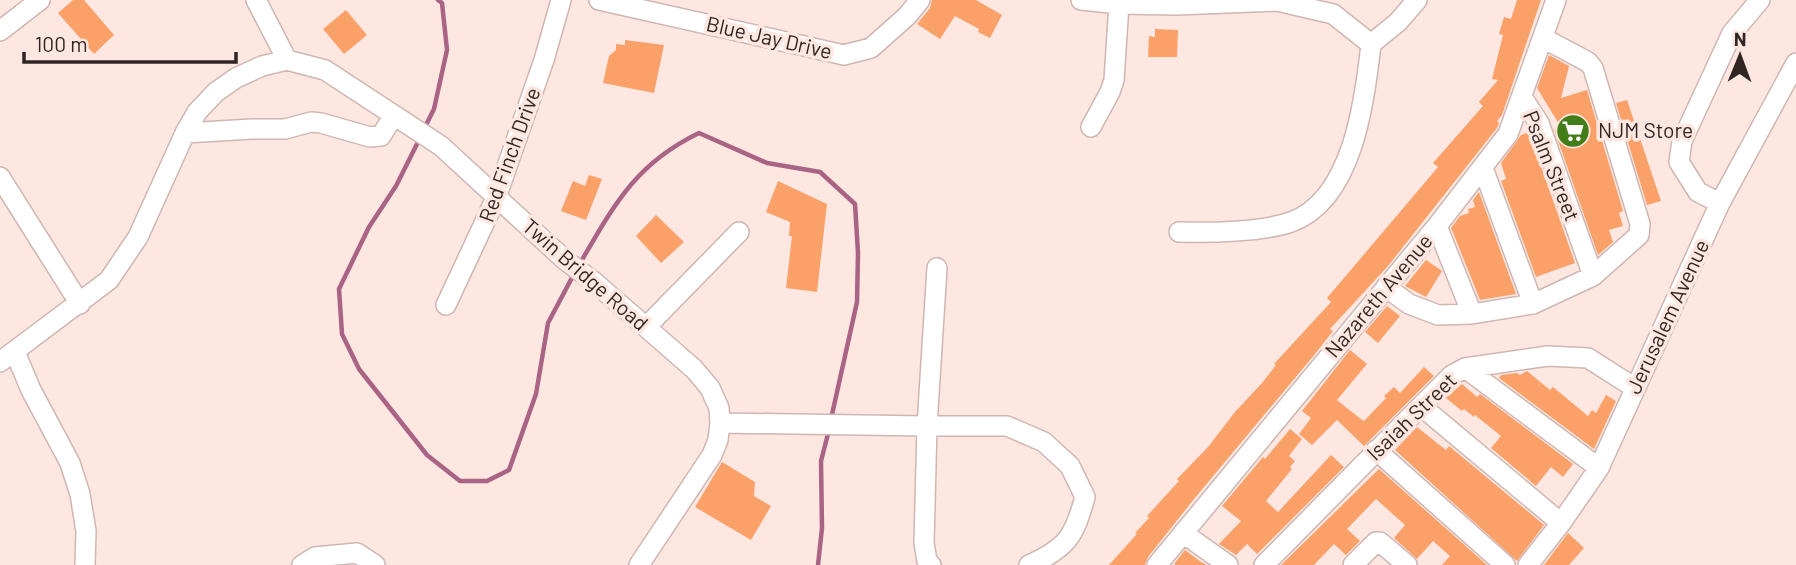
<svg xmlns="http://www.w3.org/2000/svg" width="1796" height="565" viewBox="0 0 1796 565" font-family="Barlow,sans-serif">
	<style>
		.lines { fill: none; stroke-linecap: round; stroke-linejoin: round }
		.stream { stroke: #a96485; stroke-width: 4.5 }
		.building { fill: #faa169 }
		.minor-casing { stroke: #ceb7b3; stroke-width: 22 }
		.minor { stroke: #fff; stroke-width: 19 }
		.labels { text-anchor: middle; stroke-width: 7; stroke-linejoin: round; paint-order: stroke }
		.street-label { font-size: 21px; fill: #2f2624; stroke: #fee6e1 }
		.poi-label { font-size: 21px; fill: #2f2624; stroke: #fee6e1; text-anchor: start }
	</style>
	<rect width="100%" height="100%" fill="#fee6e1"/>
	<g class="lines">
		<path class="stream" d="M424,129L434,109L447,50L442,3L438,0
			M419,140L396,186L369,227L339,289L342,334L359,369L427,455L460,481H487L509,470L536,394L548,323L575,272
			M579,265C614,205 635,164 699,133L767,163L820,172L855,204L858,253L857,302L831,419
			M818,565L822,528L821,461L829,430"/>
	</g>
	<path class="building" d="M73,0H84L114,35L94,54L58,13Z
		M932,0H976L1002,15L990,38L978,32L979,29L955,16L940,39L917,24L930,8Z
		M1517,0H1541L1502,115L1497,121L1499,123L1497,128L1388,266L1330,329L1333,331L1315,354L1194,499L1148,557L1145,565H1109L1137,534L1135,533L1149,518L1147,516L1179,481L1177,479L1208,447L1235,412L1262,383L1276,365L1274,364L1331,302L1327,298L1438,167L1433,163L1483,106L1479,102L1498,80L1492,79L1503,35L1499,34L1504,17L1511,19Z
		M346,10L367,35L344,54L323,29Z
		M1155,29L1178,30L1177,57H1148L1149,36L1155,37Z
		M625,40L664,45L654,93L603,83L609,56L616,50V44L625,45Z
		M1549,55L1569,66L1561,98L1587,90L1623,211L1619,213L1623,226L1609,230L1613,242L1598,255L1554,129L1570,142L1537,88Z
		M1627,100L1661,201L1647,205L1616,103Z
		M1529,132L1575,263L1536,277L1501,181L1506,179L1501,163L1521,135Z
		M589,175L602,179L586,220L561,211L573,181L585,186Z
		M778,181L827,204L817,292L786,288L792,236H789L790,222L766,212Z
		M1479,192L1516,294L1480,300L1454,235L1451,228L1460,216L1469,213L1468,209L1475,207L1473,200Z
		M656,215L684,242L661,263L636,236Z
		M1426,260L1442,271L1426,297L1405,286Z
		M1387,306L1400,316L1378,343L1365,332Z
		M1350,350L1367,364L1337,400L1362,420L1364,421L1386,398L1384,396L1394,387L1400,393L1424,367L1434,376L1364,446L1337,420L1312,445L1299,434L1311,418L1302,411Z
		M1527,371L1550,390L1553,387L1588,416L1592,410L1596,413L1606,395L1616,401L1594,449L1499,378L1501,375L1517,373L1520,375Z
		M1462,384L1477,397L1480,394L1573,464L1563,477L1551,467L1536,486L1491,448L1501,436L1475,415L1474,417L1464,409L1462,411L1446,398Z
		M1417,427L1446,450L1449,446L1544,525L1517,561L1395,450Z
		M1290,429L1302,439L1289,456L1295,461L1290,467L1292,469L1266,501L1278,512L1331,455L1344,467L1257,554L1247,544L1236,555L1219,544L1241,521L1222,506L1263,457L1265,459Z
		M722,462L755,482L754,496L771,506L751,540L695,507Z
		M1379,469L1487,565H1442L1450,556L1433,541L1417,559L1394,538L1405,525L1376,499L1347,529L1360,541L1346,555L1334,544L1314,565H1281Z
		M1568,533L1584,548L1569,565H1544Z
		M1185,550L1201,562L1207,565H1176L1174,564Z"/>
	<g class="lines">
		<g class="minor-casing">
			<path id="minor" d="M256,0L287,60
				M599,0L844,55L871,48L907,16L920,0
				M1081,0L1119,4L1176,5L1277,1L1333,14L1371,44
				M0,31L40,0
				M1371,44L1398,22L1417,0
				M1522,97L1539,123L1593,276
				M1091,127L1110,92L1114,80L1119,4
				M185,133L252,129H285L311,122L321,123L370,137L381,136L394,115
				M1483,168L1533,304
				M0,177L80,304
				M1720,203L1698,192L1679,162L1682,141L1732,33L1760,0
				M1437,226L1472,314L1533,304L1593,276L1639,235L1640,224L1593,68L1588,62L1543,38
				M1179,232C1210,233 1262,232 1291,222C1353,200 1365,100 1371,44
				M937,268L927,426H1007L1044,442L1070,466L1085,497C1074,537 1067,548 1029,565
				M1386,287L1409,304L1438,315L1472,314
				M446,305L496,198L544,60L561,0
				M646,327L739,232
				M15,352L31,390L70,463L80,494L86,531L85,565
				M0,362L109,280L138,237L185,133L197,112L216,92L236,78L262,66L287,60L325,70L441,146L565,260L593,281L694,369L710,388L719,408L720,423L718,440L712,455L639,565
				M1465,368L1599,468
				M1421,406L1561,523
				M720,423L927,426L924,543L927,561L931,565
				M1376,450L1505,565
				M1183,533L1228,565
				M302,565L315,557L357,553L375,565
				M1157,565L1437,226L1508,134L1556,0
				M1264,565L1421,406L1452,375L1465,368L1548,356L1588,358L1635,388
				M1353,565L1376,542H1380L1407,565
				M1528,565L1561,523L1599,468L1720,203L1796,63"/>
		</g>
		<use href="#minor" class="minor"/>
	</g>
	<defs>
		<g id="supermarket-disc" transform="scale(1.75)"><circle r="9.5" fill="#427d18" stroke="#fee6e1"/><path d="M-6-5.5h2.5l.6 2H6L4.5 2H-2.5L-4.4-4H-6ZM-1.5 3.2a1.3 1.3 0 1 0 .1 0ZM3 3.2a1.3 1.3 0 1 0 .1 0Z" fill="#fff"/></g>
	</defs>
	<g fill-rule="evenodd">
		<use href="#supermarket-disc" x="1573" y="131"/>
	</g>
	<g class="labels">
		<g class="street-label">
			<text transform="translate(769 38) rotate(13)" y="7">Blue Jay Drive</text>
			<text transform="translate(510 155) rotate(-70)" y="7">Red Finch Drive</text>
			<text transform="translate(1551 166) rotate(68)" y="7">Psalm Street</text>
			<text transform="translate(585 275) rotate(41)" y="7">Twin Bridge Road</text>
			<text transform="translate(1379 296) rotate(-50)" y="7">Nazareth Avenue</text>
			<text transform="translate(1668 317) rotate(-65)" y="7">Jerusalem Avenue</text>
			<text transform="translate(1412 417) rotate(-44)" y="7">Isaiah Street</text>
		</g>
		<g class="poi-label">
			<text x="1598" y="138">NJM Store</text>
		</g>
	</g>
	<g transform="translate(1740 56) rotate(1)" stroke="#fee6e1" stroke-width="5" paint-order="stroke">
	<path d="M0-5L12 26L0 18L-12 26Z" fill="#2f2624"/>
	<text y="-10" font-size="19" font-weight="bold" text-anchor="middle" fill="#2f2624">N</text>
	</g>
	<path d="M24 52v10h212v-10" fill="none" stroke="#2f2624" stroke-width="3.5"/>
	<text x="35" y="52" font-size="21" fill="#2f2624" stroke="#fee6e1" stroke-width="5" paint-order="stroke">100 m</text>
</svg>
